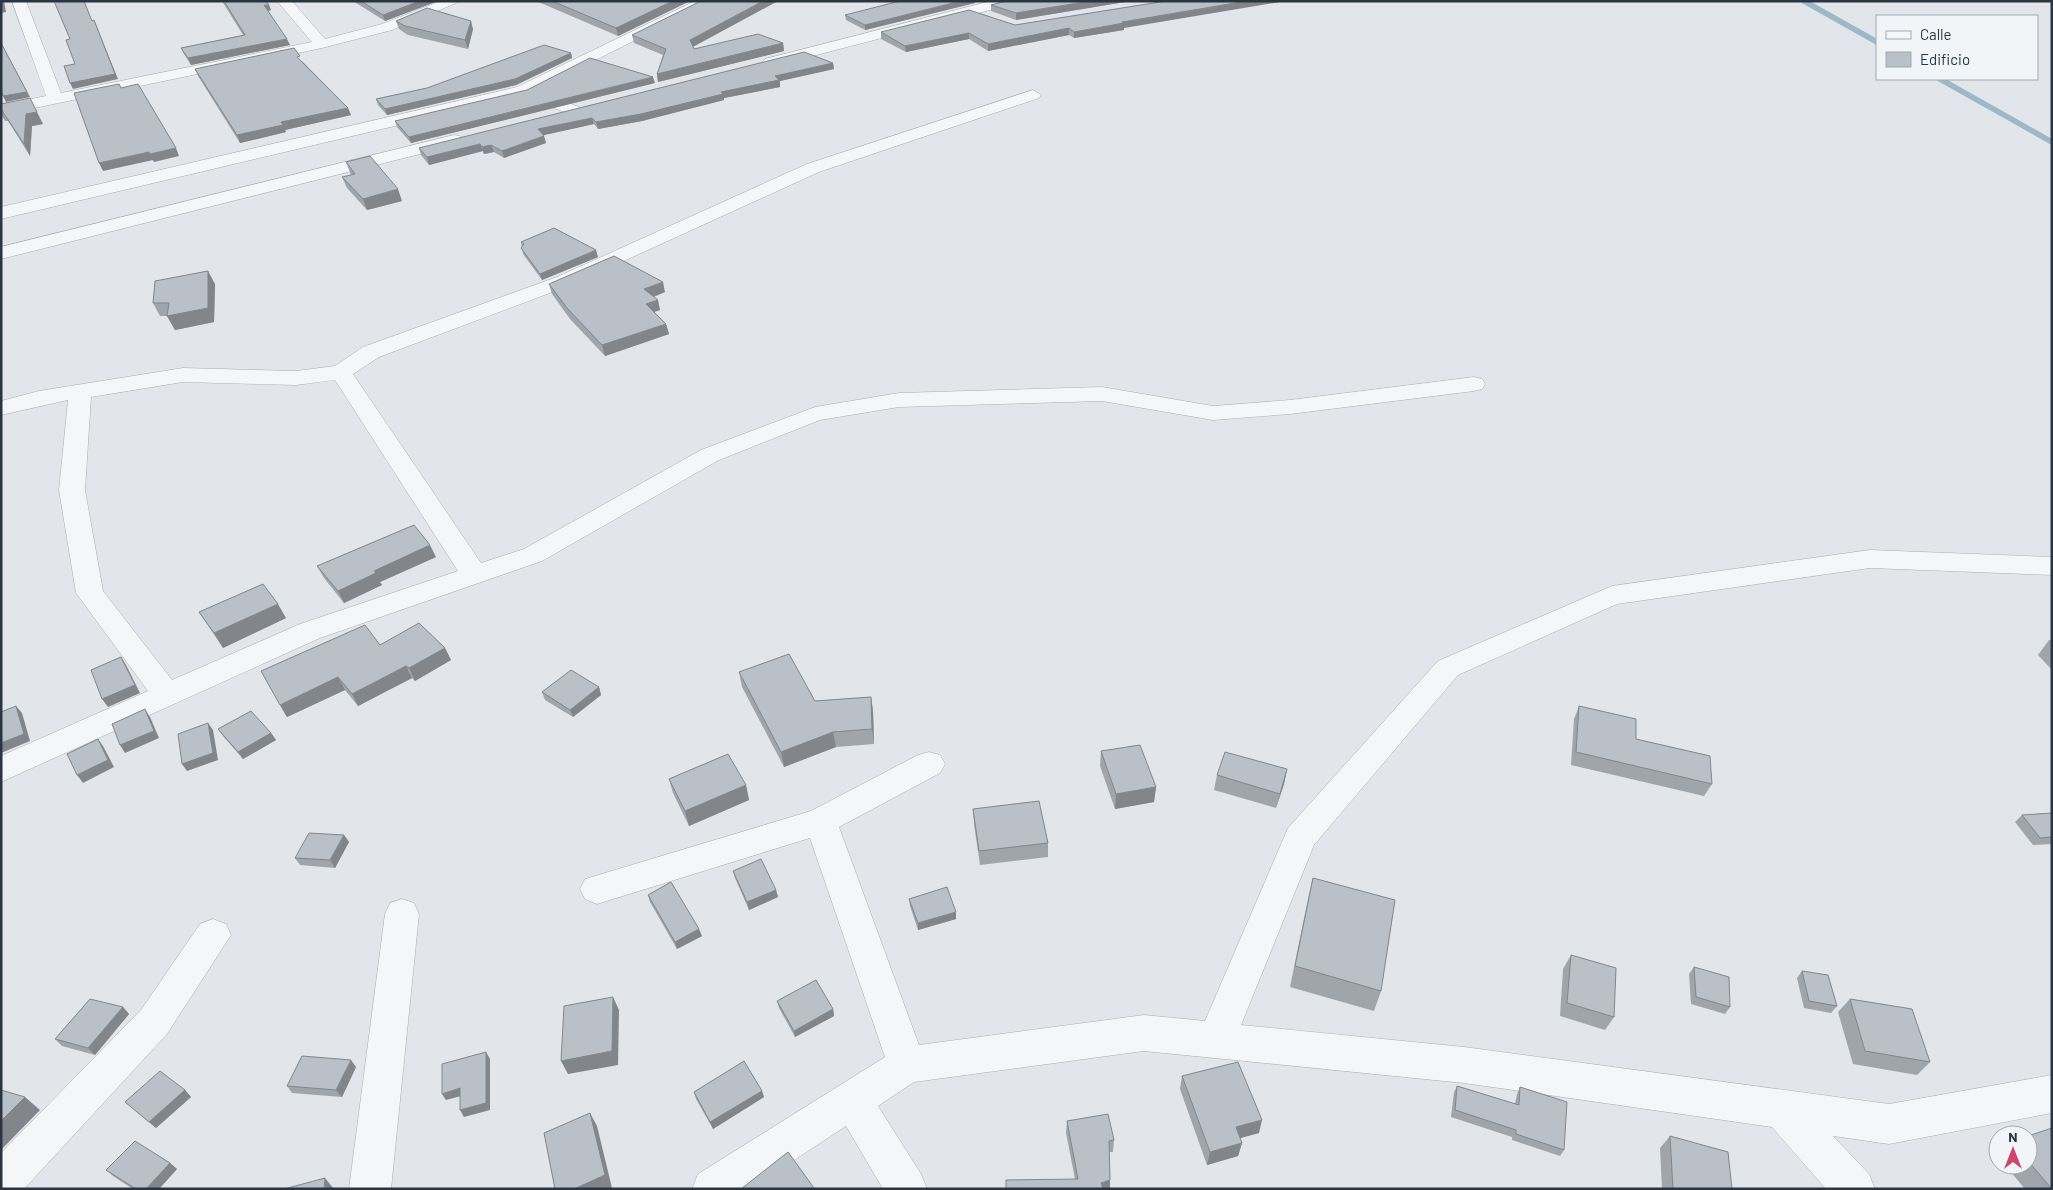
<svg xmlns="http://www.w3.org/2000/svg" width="2053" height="1190" viewBox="0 0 2053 1190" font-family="Barlow,sans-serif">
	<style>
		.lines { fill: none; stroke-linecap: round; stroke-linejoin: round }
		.stream { stroke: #9cb8ca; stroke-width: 5.5 }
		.minor-casing { stroke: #a7aeb4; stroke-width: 1 }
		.minor { fill: #f4f6f8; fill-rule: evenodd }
		.wall { fill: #9fa5ab }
		.shaded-wall { fill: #82868b }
		.building { fill: #b9c0c7; stroke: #82868b }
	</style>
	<rect width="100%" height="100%" fill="#e2e6ea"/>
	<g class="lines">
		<path class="stream" d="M1804,1L1877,42
			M1940,79L2052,142"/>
		<g class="minor-casing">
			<path id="minor" d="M12,1H26L61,93L312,42L277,1H292L325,39L382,24L441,1H461L392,30L322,48L1,115V105L46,96Z
				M695,1H713L536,90L579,107L581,110L579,113H567L522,96L1,219V207L517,87Z
				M991,1H1015L1013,4L770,67L762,62L765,59Z
				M1033,90L1041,95L1039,98L819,172L571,285L379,357L353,374L481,563L524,549L701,450L815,407L899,393L1102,387L1213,406L1290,400L1474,377L1482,379L1485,384L1482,389L1474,391L1290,414L1213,420L1102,401L899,407L820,420L719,460L542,561L320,638L1,782V756L148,691L76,593L59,490L68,400L1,415V401L39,391L183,368L296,371L335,366L363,347L557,277L807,164ZM335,380L458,571L300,624L172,680L103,591L85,490L91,397L183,382L296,385Z
				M454,135L460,136L462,140L460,144L1,259V247Z
				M1870,550L2052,557V575L1870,568L1617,604L1458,675L1314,845L1241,1025L1464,1047L1889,1104L2052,1075V1113L1889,1144L1833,1136L1869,1174L1875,1189H1826L1772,1127L1464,1083L1144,1051L914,1082L878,1106L921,1174L927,1189H883L846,1126L750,1189H692L698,1174L885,1057L810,838L597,904L585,899L580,889L585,879L811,811L918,755L929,752L940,755L945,764L940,773L839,827L919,1045L1144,1015L1205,1021L1288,828L1438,661L1612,586Z
				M402,899L414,903L419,914L391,1189H349L385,914L390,903Z
				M213,919L226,924L231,935L167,1034L24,1189H1V1153L141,1010L200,924Z"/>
		</g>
		<use href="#minor" class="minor"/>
	</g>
	<path class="wall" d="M222,1H266L271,10L268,11L290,45L191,65L184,54L181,48L243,35Z
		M353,1H438L385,21Z
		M536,1H690L618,36Z
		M1131,1L1016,20L991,11V5Z
		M975,3L865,30L846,20L845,15Z
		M396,21L473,29L468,49L408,35L399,29Z
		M1015,25L1124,28V30L1074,38L1069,35L988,51L969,39L906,52L881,39V32Z
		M632,35L693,47L694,49L783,43L784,51L658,82L657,74L663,55L634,43Z
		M571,53L572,58L516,85L387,115L378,105L376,99L427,88Z
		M302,61L348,108L351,115L285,130L286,132L240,143L198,76L195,69Z
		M833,63L834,69L780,81V87L724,98V100L642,121L598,129L594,124L543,135L546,143L504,158L494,152L484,154L483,151L429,165L421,155L419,148Z
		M655,83L411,143L397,127L395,121Z
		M1,104L43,124L32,126L30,156L8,121H5L1,114Z
		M346,162L402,201L367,210L347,188L342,177L351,175Z
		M521,242L598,257L542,280L523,254Z
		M215,284L214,322L175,330L167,316H160L153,303Z
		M549,284L665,292L654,297L660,310L654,312L666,324L669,334L605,356L570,319L552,294Z
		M436,557L380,582L382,585L344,603L324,578L317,566Z
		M199,612L286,618L223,648Z
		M2049,640H2052V670L2038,655Z
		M380,645L445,648L451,660L415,681L412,678L358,706L345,690L287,717L280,705Z
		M739,672L815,701L871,697L873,711L874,744L836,747L784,767L742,687Z
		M599,687L601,695L573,717L545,700L542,692Z
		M1579,706L1712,784L1704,796L1571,765L1574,719Z
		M218,729L271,733L276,740L243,759L223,736Z
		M1101,751L1156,787L1154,802L1115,809L1100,766Z
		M1287,769L1284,784L1276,808L1214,790L1217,775Z
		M669,779L746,785L749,800L689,826L673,793Z
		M973,809L1048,843V857L980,865L974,824Z
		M2052,813V844L2033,845L2015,822L2022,815Z
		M344,835L349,842L335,868L300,865L295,858Z
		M733,871L776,890L778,897L749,910L735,878Z
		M1313,878L1381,991L1374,1011L1290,987L1308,899Z
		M648,895L702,936L677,949L650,902Z
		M909,899L956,919L918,930L910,906Z
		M1571,955L1614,1017L1605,1030L1560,1016L1563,969Z
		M1694,967L1730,1007L1725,1014L1691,1004L1689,974Z
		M1802,971L1837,1006L1831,1013L1804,1008L1797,978Z
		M1850,999L1930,1062L1917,1075L1853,1064L1838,1012Z
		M777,1001L833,1009L834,1016L795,1037L779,1008Z
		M123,1007L129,1014L95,1055L62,1046L55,1039Z
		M356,1067L342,1097L292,1093L287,1086Z
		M1182,1076L1259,1133L1240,1138L1242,1143L1238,1156L1207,1165L1180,1089Z
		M1457,1086L1515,1104L1517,1094L1520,1087L1564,1150L1560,1156L1512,1140V1137L1451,1117L1454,1092Z
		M185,1090L191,1097L156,1128L125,1102Z
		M762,1091L764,1097L713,1129L696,1099L694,1092Z
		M1067,1121L1114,1140L1113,1152H1109L1110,1180L1075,1179L1066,1133Z
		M1670,1136L1732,1189H1662L1660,1148Z
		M2028,1136L2052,1189H2025L2005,1165H2028Z
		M170,1163L177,1169L159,1189H133L113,1176L106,1170Z"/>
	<path class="shaded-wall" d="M2,1H4L6,12L1,13Z
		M420,1H438L385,21L383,15Z
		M673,1H690L618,36L616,28Z
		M763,1H778L691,48L690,40Z
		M961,1H975V3L865,30V25Z
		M1091,1H1131L1016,20V13Z
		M1247,1H1286L1124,28V30L1074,38V32L1122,22Z
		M264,5H269L271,10L267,11Z
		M94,20L118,79L73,89L70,83Z
		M471,21L473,29L468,49L465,40Z
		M1069,28V35L988,51V44Z
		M969,33V39L906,52L905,46Z
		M287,39L290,45L191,65L188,58Z
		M1,43L30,97L6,102L3,96Z
		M783,43L784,51L658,82L657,74Z
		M571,53L572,58L516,85L387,115L385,109Z
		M833,63L834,69L780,81V87L724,98V100L642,121L598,129L596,122L721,92L775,76Z
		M653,77L655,83L411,143L409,137Z
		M30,98L43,124L32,126L30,156L24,144L26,114Z
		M348,108L351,115L285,130L286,132L240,143L237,135L281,122Z
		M592,118L594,124L540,136L538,129Z
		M544,136L546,143L504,158L502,151Z
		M480,144L483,151L429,165L427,157Z
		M491,145L494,152L484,154L482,147Z
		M176,148L179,156L154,162L150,154Z
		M149,152L153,160L103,171L99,163Z
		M398,189L402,201L367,210L363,199Z
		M596,250L598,257L542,280L540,274Z
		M208,271L215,284L214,322L175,330L167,316Z
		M663,282L665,292L647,299L644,289Z
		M658,300L660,310L648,314L646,304Z
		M666,324L669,334L605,356L602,345Z
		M430,545L436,557L380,582L382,585L344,603L338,591L374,571Z
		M278,604L286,618L223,648L214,633Z
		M445,648L451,660L415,681L409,668Z
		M121,657L126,665L140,693L108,707L102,699Z
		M406,666L412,678L358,706L352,694Z
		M338,677L345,690L287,717L280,705Z
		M599,687L601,695L573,717L570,710Z
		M871,697L873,711L874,744L872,729Z
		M16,706L22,713L30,741L1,753V743Z
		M145,709L150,717L159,738L125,753L120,745Z
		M208,723L213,730L218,760L187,771L182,764Z
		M833,732L836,747L784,767L781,752Z
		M271,733L276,740L243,759L238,752Z
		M98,739L103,746L114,767L83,783L77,775Z
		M1287,769L1284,784L1276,808L1280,794Z
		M746,785L749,800L689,826L685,811Z
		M1156,787L1154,802L1115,809L1116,794Z
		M344,835L349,842L335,868L330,860Z
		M776,890L778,897L749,910L747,902Z
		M956,912V919L918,930V923Z
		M699,929L702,936L677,949L675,942Z
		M613,997L619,1010L618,1065L568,1074L561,1061Z
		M123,1007L129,1014L95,1055L88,1048Z
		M833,1009L834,1016L795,1037L794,1031Z
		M486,1052L490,1059V1110L464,1117L460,1110Z
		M351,1060L356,1067L342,1097L336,1090Z
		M460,1088L465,1095L446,1100L442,1094Z
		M185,1090L191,1097L156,1128L149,1122Z
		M762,1091L764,1097L713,1129L710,1122Z
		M25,1097L40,1110L1,1150V1121Z
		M590,1113L597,1126L612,1188L609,1189H574Z
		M1262,1120L1259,1133L1233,1140L1236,1127Z
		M1242,1143L1238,1156L1207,1165L1210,1152Z
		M170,1163L177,1169L159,1189H146Z
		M325,1178L334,1189H324Z
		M1110,1180V1189H1101V1183Z"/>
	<path class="building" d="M1,1H2L3,7H1Z
		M54,1H84L92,21L94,20L115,74L70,83L64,66L75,64L66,40L70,39Z
		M224,1H266L269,5H264L287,39L188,58L181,48L245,35Z
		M361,1H420L383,15Z
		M552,1H673L616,28Z
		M701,1H763L690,40L694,49L758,34L783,43L657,74L666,49L632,35Z
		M900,1H961L865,25L845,15Z
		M1006,1H1091L1016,13L991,5Z
		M1166,1H1247L1122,22L1124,23L1074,32L1069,28L988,44L969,33L905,46L881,32L969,10L1015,25Z
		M427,8L471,21L465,40L405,26L396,21Z
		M1,43L27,92L3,96L1,90Z
		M544,45L571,53L515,79L385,109L376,99L427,88Z
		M294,48L300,56L297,57L348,108L281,122L283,125L237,135L195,69Z
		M804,52L833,63L775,76L779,80L721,92L723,94L641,114L596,122L592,118L538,129L544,136L502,151L491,145L482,147L480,144L427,157L419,148Z
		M590,58L653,77L409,137L395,121L527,90Z
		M119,84L121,88L138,84L176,148L150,154L149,152L99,163L74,93Z
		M30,98L37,112L26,114L24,144L1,109V104Z
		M370,156L398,189L363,199L342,177L355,174L346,162Z
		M554,228L596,250L540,274L521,248L524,244L521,242Z
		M614,256L663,282L644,289L658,300L646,304L666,324L602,345L567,308L549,284Z
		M208,271V308L167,316L169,303H153L155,281Z
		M414,525L430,545L374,571L376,573L338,591L317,566Z
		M263,584L278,604L214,633L199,612Z
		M419,623L445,648L409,668L406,666L352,694L338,677L280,705L261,671L365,625L380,645Z
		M789,654L815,701L871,697L872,729L833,732L781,752L739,672Z
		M121,657L135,685L102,699L91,670Z
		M571,670L599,687L570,710L542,692Z
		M16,706L24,734L1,743V712Z
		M1579,706L1636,719V739L1710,756L1712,784L1576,752Z
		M145,709L154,731L120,745L112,724Z
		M251,711L271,733L238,752L218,729Z
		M208,723L213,753L182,764L178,734Z
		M98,739L108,760L77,775L67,754Z
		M1140,745L1156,787L1116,794L1101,751Z
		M1225,752L1287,769L1280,794L1217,775Z
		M728,754L746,785L685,811L669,779Z
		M1039,801L1048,843L979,851L973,809Z
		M2052,813V837L2040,838L2022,815Z
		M309,833L344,835L330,860L295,858Z
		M761,859L776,890L747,902L733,871Z
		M1313,878L1395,900L1381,991L1295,966Z
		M671,882L699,929L675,942L648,895Z
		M947,887L956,912L918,923L909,899Z
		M1571,955L1616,968L1614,1017L1567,1003Z
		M1694,967L1729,977L1730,1007L1696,997Z
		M1802,971L1828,975L1837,1006L1809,1001Z
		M816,980L833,1009L794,1031L777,1001Z
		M613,997L612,1051L561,1061L564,1006Z
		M90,999L123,1007L88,1048L55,1039Z
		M1850,999L1912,1009L1930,1062L1865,1051Z
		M486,1052V1103L460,1110V1088L442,1094V1064Z
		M302,1056L351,1060L336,1090L287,1086Z
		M744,1061L762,1091L710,1122L694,1092Z
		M1238,1062L1262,1120L1236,1127L1242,1143L1210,1152L1182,1076Z
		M160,1071L185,1090L149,1122L125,1102Z
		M1457,1086L1519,1105L1520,1087L1567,1102L1564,1150L1516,1134V1130L1455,1110Z
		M1,1090L25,1097L1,1121Z
		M590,1113L605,1175L574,1189H555L544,1133Z
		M1108,1114L1114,1140L1109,1141L1110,1180L1101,1183L1103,1189H1006V1180L1078,1179L1067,1121Z
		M2052,1128V1189L2028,1161V1136Z
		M1670,1136L1728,1152L1732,1189H1673Z
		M135,1141L170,1163L146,1189H136L106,1170Z
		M788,1152L814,1188L813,1189H741Z
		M325,1178L324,1189H284Z"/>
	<rect width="2053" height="1190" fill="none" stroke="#293642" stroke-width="5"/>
	<rect x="1876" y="15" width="162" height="65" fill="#f1f5f8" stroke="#a1a9af"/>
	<rect x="1886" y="31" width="25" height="8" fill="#f4f6f8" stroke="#a1a9af"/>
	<text x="1920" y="40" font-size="15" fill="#293642">Calle</text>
	<rect x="1886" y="52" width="25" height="15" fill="#b9c0c7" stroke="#a1a9af"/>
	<text x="1920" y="65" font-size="15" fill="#293642">Edificio</text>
	<g transform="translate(2013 1150)"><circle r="24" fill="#f1f5f8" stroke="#a1a9af"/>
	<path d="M0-4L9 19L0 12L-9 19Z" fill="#d0466b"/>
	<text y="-8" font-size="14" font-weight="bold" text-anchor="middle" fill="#293642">N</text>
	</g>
</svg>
